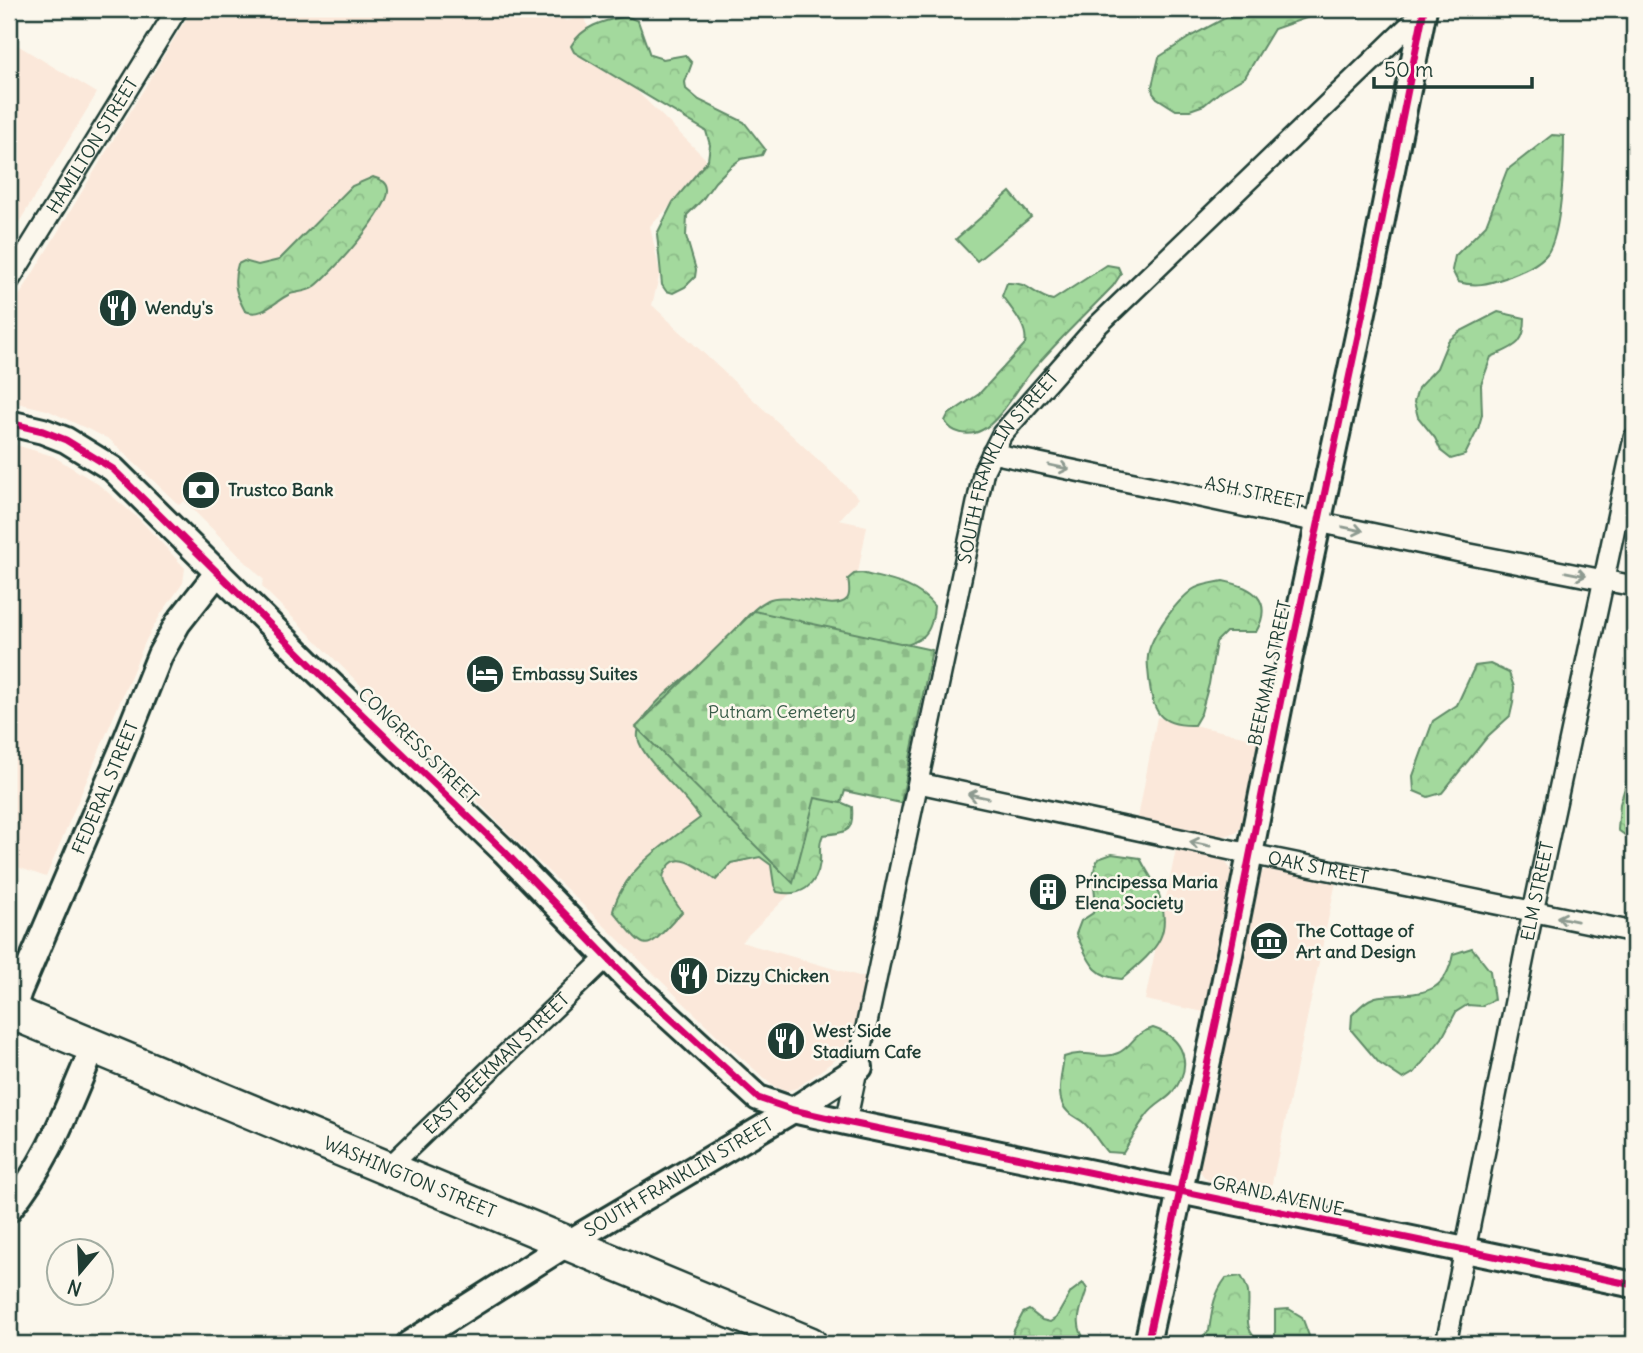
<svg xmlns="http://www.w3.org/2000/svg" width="1643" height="1353" viewBox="0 0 1643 1353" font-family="Delius,sans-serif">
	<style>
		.built { fill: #fbe8da }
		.forest { fill: url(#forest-crowns); stroke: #618b68; stroke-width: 2 }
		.cemetery { fill: url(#cemetery-stones); stroke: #618b68; stroke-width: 2 }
		.garden { fill: #a3d99d; stroke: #618b68; stroke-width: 2 }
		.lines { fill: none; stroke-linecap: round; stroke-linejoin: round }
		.minor-casing { stroke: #1f3d34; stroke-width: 24 }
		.tertiary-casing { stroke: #1f3d34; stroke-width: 30 }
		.trunk-casing { stroke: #1f3d34; stroke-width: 38 }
		.minor { stroke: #fbf7ec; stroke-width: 19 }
		.tertiary { stroke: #fbf7ec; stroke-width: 24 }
		.trunk { stroke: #fbf7ec; stroke-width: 33 }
		.cycleway-casing { stroke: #fbf7ec; stroke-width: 11 }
		.cycleway { stroke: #d6006c; stroke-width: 7 }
		.oneway { stroke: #8d9a90 }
		.labels { text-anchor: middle; stroke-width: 5; stroke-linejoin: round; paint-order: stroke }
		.street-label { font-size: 18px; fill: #1f3d34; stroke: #fbf7ec }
		.poi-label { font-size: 18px; font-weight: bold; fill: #1f3d34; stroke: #fbf7ec; text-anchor: start }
		.park-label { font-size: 18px; fill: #395c49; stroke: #fbf7ec }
	</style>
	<defs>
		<pattern id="forest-crowns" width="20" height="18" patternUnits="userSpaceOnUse" patternTransform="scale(1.75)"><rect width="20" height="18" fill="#a3d99d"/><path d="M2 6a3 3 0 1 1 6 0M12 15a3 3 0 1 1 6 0" fill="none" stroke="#8cbb88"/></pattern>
		<pattern id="cemetery-stones" width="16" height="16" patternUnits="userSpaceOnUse" patternTransform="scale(1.75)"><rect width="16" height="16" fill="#a3d99d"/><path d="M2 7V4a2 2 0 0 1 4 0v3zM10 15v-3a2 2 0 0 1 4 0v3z" fill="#8cbb88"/></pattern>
	</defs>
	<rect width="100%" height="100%" fill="#fbf7ec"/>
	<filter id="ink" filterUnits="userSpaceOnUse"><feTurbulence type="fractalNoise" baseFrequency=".0143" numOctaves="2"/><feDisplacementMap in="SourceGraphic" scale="14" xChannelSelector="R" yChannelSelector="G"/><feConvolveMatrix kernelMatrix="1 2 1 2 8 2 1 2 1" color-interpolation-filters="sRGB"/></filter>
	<g filter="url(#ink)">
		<path class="built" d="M192,9H536L567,21L585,16L593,48L712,165L650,226L660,273L652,305L859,498L839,520L867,526L797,887L741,942L866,978L850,1049L797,1088L785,1091L773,1086L726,1044L515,839L263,588L262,584L264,580L184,501L179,505L109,439L47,410L9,401V313Z
			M9,40L97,93L9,239Z
			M9,443L53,456L98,484L139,519L185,568L183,583L161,614L146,640L46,877L9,864Z
			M1157,717L1261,740L1243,823L1236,833L1224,836L1138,818Z
			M1176,849L1220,859L1225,861L1232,871L1204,1012L1145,1000Z
			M1267,869L1336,882L1270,1193L1210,1181L1205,1178L1198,1168L1257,875Z"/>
		<path class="forest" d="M1237,9H1312L1309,17L1274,29L1245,77L1221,91L1204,105L1190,110H1176L1157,98L1153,93L1152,86L1159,57L1193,35L1233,14Z
			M626,16L638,21L650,55L663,59L685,55L692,63L685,82L686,89L699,100L744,122L765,149L762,155L741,159L730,167L715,182L702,200L687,215L686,236L696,270L695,277L685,287L673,293L666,291L662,285L657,234L673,202L708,160L710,145L706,131L574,52L571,46C583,25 604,21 626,16Z
			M1552,135L1564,136C1564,163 1562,233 1547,254C1537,266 1519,272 1505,278C1487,284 1476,287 1458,282L1452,270L1455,256L1486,225L1507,170Z
			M373,177C381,180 387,181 388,190C390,209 330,275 314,287C306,293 296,291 288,295C274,302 262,318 245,311C236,294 232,283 238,264L244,261L258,265L279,260L352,186Z
			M1107,265L1118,267L1121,274L1113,286C1085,315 1056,342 1031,372C1017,388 1000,421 982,430C969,437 952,434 945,421L948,415L979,394L1025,344C1029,327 1011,309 1002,296L1007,283C1031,282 1031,295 1053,300Z
			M1498,312L1525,318C1525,346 1513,347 1491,357L1481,385L1482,415L1478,429L1465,455L1451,459L1441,451L1435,438L1418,417L1414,402L1418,388L1437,368L1448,341L1459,332Z
			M861,573C888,580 916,583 934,606C932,636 922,641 895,649L815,796L831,798L852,807C854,833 847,832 823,835C818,844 821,852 820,862C817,887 800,897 777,892L774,885L771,865L760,857L731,863L716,880C704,872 680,849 668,867C664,872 662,876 664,882C668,893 676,903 682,912C643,953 650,956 613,911C624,868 667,843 700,818C687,796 642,760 638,738C634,712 693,672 711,657C731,639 745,612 768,600C787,590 835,613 847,599C851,594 849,585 848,579L854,574Z
			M1223,581C1253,587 1274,600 1256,632H1226L1216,642L1209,684L1201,713L1194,725C1158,726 1153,711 1149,679C1148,667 1146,658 1150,647C1158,627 1175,603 1192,590C1200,584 1213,583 1223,581Z
			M1490,664L1509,673L1514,687L1513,703L1510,716L1488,736L1442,793L1428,797L1414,791L1413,776L1433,721L1457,705L1475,666Z
			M1634,763V839L1629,838L1618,830L1620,804L1632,764Z
			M1112,854L1140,858C1145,869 1152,877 1156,887C1176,934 1157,949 1122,979C1091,977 1089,959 1076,934L1081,921L1093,913C1100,891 1087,882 1098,859Z
			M1472,948L1490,971L1494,1000L1481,1006L1467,1005L1456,1012L1442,1038L1415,1072L1403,1079L1379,1063L1351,1030L1352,1015C1358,1009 1364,1001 1373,998C1380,995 1389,996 1396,995C1429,993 1446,990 1453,954Z
			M1153,1028C1185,1038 1194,1066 1172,1093C1165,1101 1154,1105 1147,1115C1138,1126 1131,1140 1123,1153L1107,1152C1099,1143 1094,1133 1086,1125C1081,1119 1073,1117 1068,1112C1054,1099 1062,1074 1064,1057C1086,1048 1100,1061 1118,1053C1132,1047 1132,1034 1153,1028Z
			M1241,1276C1244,1281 1247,1287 1248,1292C1251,1315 1240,1326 1261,1344H1184L1198,1340L1209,1331C1212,1310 1213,1295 1226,1278Z
			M1083,1283L1087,1289C1080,1311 1072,1325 1088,1344H1012L1013,1332L1023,1313L1029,1310L1042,1320L1050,1322L1056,1318L1071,1292Z
			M1289,1309L1302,1317L1312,1344H1263L1275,1338V1310Z"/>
		<path class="cemetery" d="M754,611L932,650L901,803L845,791L841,803L815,798L793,883L636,727Z"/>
		<path class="garden" d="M1010,192L1031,217L977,261L956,239Z"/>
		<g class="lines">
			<g class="minor-casing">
				<g id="minor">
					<path id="s1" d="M9,281L177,9"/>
					<path d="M992,453L1460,552L1634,586"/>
					<path id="s2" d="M919,783L1231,850L1634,932"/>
					<path id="s3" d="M846,1122L984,470L1002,434L1097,326L1423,12"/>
					<path id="s4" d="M387,1169L607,957"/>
					<path id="s5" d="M1446,1344L1533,912L1634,438"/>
				</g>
			</g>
			<g class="tertiary-casing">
				<g id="tertiary">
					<path d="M9,423L43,431L66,440L113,469L315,669L504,851L629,980L758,1098L793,1110L846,1122L1634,1285"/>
					<path id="s6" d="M12,1012L19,991L122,750L160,655L178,623L218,572"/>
					<path d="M9,1209C52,1156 67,1107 94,1046"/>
					<path id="s7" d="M409,1344L568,1243L793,1110L860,1067"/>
					<path d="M1147,1344L1217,1019L1283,689L1373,265L1424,9"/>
				</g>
			</g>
			<g class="trunk-casing">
				<g id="trunk">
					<path id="s8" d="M9,1011L810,1344"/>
				</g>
			</g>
			<use href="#minor" class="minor"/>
			<use href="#tertiary" class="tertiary"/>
			<use href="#trunk" class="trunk"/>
			<g class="cycleway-casing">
				<path id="cycleway" d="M9,423L43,431L66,440L113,469L315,669L504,851L629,980L758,1098L793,1110L846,1122L1634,1285
					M1147,1344L1217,1019L1283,689L1373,265L1424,9"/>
			</g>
			<use href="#cycleway" class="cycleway"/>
		</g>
		<defs><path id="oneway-shaft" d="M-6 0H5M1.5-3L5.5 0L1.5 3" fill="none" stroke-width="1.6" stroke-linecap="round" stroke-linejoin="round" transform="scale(1.75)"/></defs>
		<g class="oneway">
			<use href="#oneway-shaft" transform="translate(1059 467) rotate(12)"/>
			<use href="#oneway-shaft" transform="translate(1353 529) rotate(12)"/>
			<use href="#oneway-shaft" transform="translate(1576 574) rotate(11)"/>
			<use href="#oneway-shaft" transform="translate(978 796) rotate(-168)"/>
			<use href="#oneway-shaft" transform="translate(1200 844) rotate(-168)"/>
			<use href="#oneway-shaft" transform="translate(1567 919) rotate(-168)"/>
		</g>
	</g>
	<defs>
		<g id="restaurant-disc" transform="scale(2.0125)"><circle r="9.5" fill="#1f3d34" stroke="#fbf7ec"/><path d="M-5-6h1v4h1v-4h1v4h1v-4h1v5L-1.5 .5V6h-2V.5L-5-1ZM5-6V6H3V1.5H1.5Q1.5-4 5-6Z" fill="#fff"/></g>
		<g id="bank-disc" transform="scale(2.0125)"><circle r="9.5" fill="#1f3d34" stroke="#fbf7ec"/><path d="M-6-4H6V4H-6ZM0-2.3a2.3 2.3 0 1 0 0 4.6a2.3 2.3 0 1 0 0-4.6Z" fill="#fff"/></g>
		<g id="hotel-disc" transform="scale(2.0125)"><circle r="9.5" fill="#1f3d34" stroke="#fbf7ec"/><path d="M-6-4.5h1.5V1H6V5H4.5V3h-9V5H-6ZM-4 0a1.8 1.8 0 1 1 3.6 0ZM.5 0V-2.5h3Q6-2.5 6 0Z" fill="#fff"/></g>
		<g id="building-disc" transform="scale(2.0125)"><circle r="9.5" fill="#1f3d34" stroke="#fbf7ec"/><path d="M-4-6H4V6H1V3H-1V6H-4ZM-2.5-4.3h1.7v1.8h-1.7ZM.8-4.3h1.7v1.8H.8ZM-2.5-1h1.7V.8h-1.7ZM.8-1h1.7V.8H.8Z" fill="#fff"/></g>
		<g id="museum-disc" transform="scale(2.0125)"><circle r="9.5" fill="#1f3d34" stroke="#fbf7ec"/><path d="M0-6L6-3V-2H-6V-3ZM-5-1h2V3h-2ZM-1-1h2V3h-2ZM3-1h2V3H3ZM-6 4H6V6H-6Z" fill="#fff"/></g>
	</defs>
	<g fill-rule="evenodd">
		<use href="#restaurant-disc" x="118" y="308"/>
		<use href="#bank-disc" x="201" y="490"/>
		<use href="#hotel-disc" x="485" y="674"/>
		<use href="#building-disc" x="1048" y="892"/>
		<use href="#museum-disc" x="1269" y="941"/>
		<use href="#restaurant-disc" x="689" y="976"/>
		<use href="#restaurant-disc" x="786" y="1041"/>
	</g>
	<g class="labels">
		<g class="street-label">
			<text dy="6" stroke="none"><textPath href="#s1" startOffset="159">HAMILTON STREET</textPath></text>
			<text dy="6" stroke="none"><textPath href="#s3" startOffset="679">SOUTH FRANKLIN STREET</textPath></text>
			<text transform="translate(1254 493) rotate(12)" y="6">ASH STREET</text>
			<text transform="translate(1270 673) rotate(-78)" y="6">BEEKMAN STREET</text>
			<text transform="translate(418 746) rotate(44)" y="6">CONGRESS STREET</text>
			<text dy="6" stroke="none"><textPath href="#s6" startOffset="243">FEDERAL STREET</textPath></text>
			<text dy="6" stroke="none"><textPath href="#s2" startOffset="408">OAK STREET</textPath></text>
			<text dy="6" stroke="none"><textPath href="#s5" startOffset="462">ELM STREET</textPath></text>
			<text dy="6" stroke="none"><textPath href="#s4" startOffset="152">EAST BEEKMAN STREET</textPath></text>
			<text dy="6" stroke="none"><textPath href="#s8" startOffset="434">WASHINGTON STREET</textPath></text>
			<text dy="6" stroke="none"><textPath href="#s7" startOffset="317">SOUTH FRANKLIN STREET</textPath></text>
			<text transform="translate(1278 1196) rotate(12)" y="6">GRAND AVENUE</text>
		</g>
		<g class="poi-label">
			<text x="145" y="314">Wendy's</text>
			<text x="228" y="496">Trustco Bank</text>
			<text x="512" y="680">Embassy Suites</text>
			<text x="1075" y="888">Principessa Maria<tspan x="1075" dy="21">Elena Society</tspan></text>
			<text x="1296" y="937">The Cottage of<tspan x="1296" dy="21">Art and Design</tspan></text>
			<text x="716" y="982">Dizzy Chicken</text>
			<text x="813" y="1037">West Side<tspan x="813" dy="21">Stadium Cafe</tspan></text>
		</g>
		<g class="park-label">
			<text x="782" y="718">Putnam Cemetery</text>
		</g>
	</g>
	<rect width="1643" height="1353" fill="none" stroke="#fbf7ec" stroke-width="35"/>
	<rect x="18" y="18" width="1608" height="1318" fill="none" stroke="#1f3d34" stroke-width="2.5" filter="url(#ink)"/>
	<g transform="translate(80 1272) rotate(199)"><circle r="33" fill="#fbf7ec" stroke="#a3ada2" stroke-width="2"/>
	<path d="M0-5L12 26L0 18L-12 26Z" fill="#1f3d34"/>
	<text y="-10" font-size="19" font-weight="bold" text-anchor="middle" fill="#1f3d34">N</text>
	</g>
	<path d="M1374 77v10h158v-10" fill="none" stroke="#1f3d34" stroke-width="3.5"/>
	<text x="1384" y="77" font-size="21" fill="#1f3d34" stroke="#fbf7ec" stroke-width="5" paint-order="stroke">50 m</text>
</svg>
